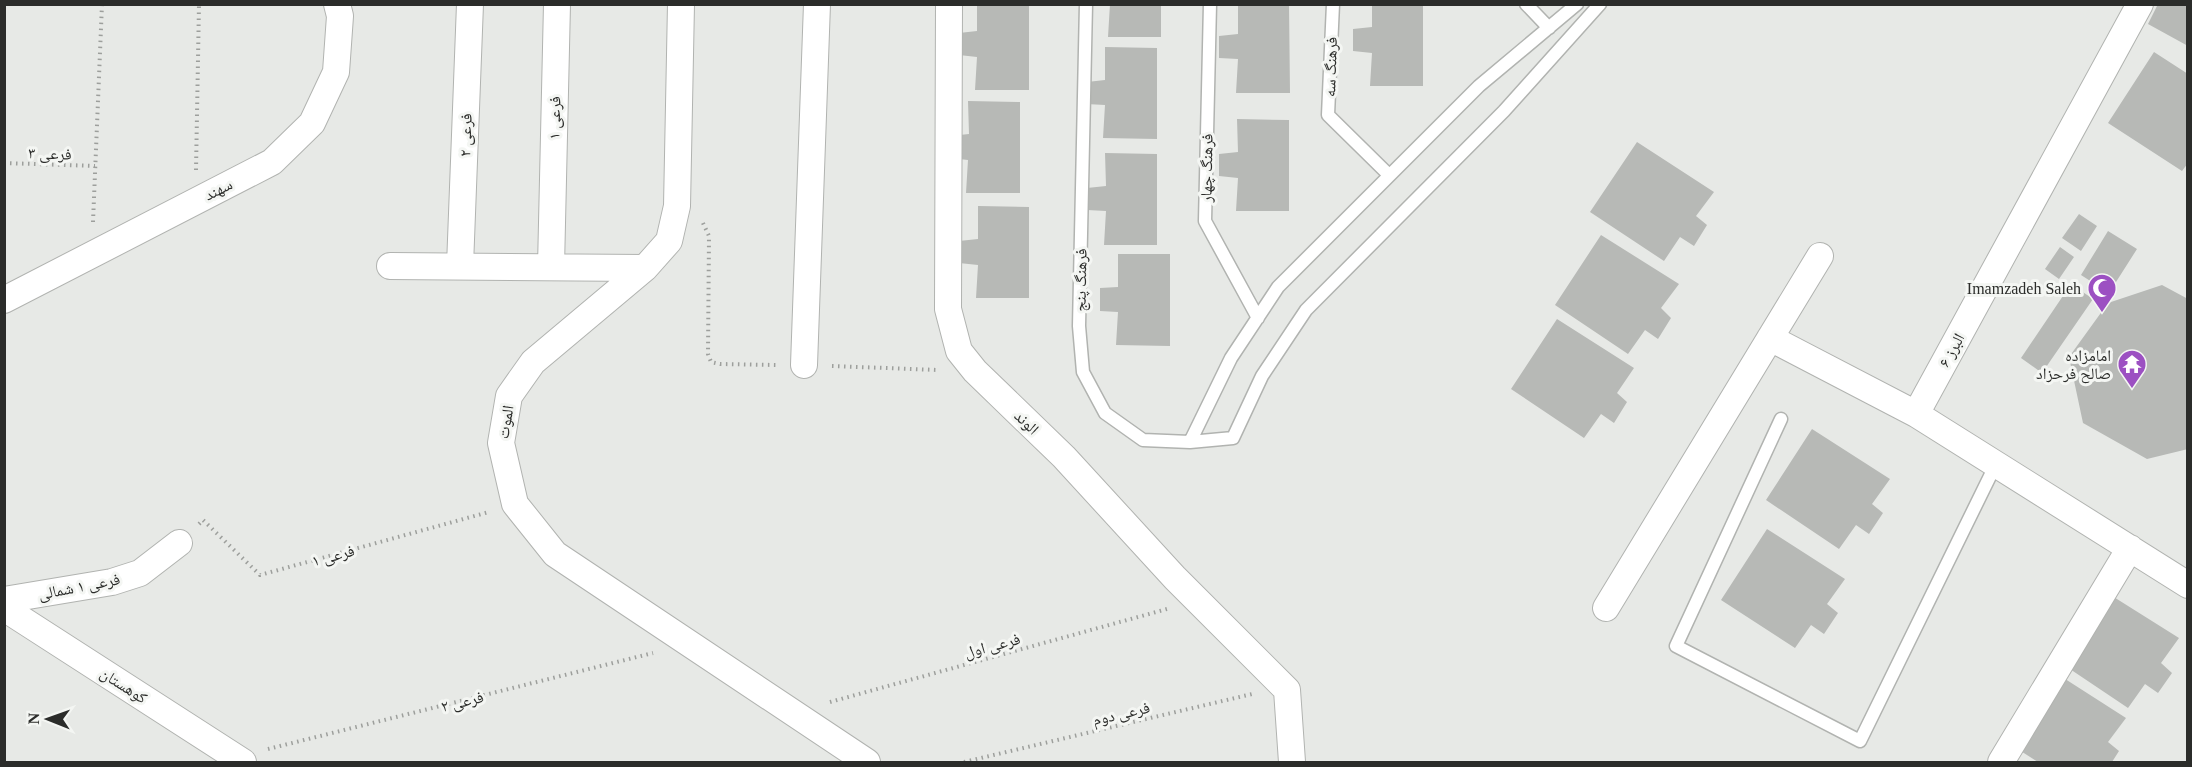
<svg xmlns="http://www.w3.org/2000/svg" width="2192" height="767" viewBox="0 0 2192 767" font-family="'Times New Roman','Noto Naskh Arabic',serif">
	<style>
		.building { fill: #b7b9b6 }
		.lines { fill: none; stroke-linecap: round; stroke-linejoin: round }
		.lane-casing { stroke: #b1b3b0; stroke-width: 15 }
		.street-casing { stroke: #b1b3b0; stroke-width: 28 }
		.path { stroke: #9d9f9c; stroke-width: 4; stroke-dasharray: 1.5 4.5; stroke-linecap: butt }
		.lane { stroke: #fff; stroke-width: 12 }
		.street { stroke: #fff; stroke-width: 26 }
		.labels { text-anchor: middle; stroke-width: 6; stroke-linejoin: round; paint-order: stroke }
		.street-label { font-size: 16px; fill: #2b2c2a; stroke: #f4f6f3 }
		.poi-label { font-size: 16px; fill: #2b2c2a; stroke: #f4f6f3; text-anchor: end }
	</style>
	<rect width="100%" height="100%" fill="#e7e9e6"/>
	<path class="building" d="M977,4H1029V90H975L977,57L959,55V33L977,31Z
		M1110,4H1161V37H1108Z
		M1238,4H1289L1290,93H1236L1238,59L1219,58V36L1238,34Z
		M1372,4H1423V86H1370L1372,53L1353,51V29L1372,27Z
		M2158,4H2188V46L2148,24Z
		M1105,47L1157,48V139L1103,138L1105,105L1086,104L1087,82L1105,80Z
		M2154,52L2188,74V163L2182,171L2108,123Z
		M968,101L1020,102V193H966L968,160L950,158V136L969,134Z
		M1237,119L1289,120V211H1236L1238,178L1219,176V154L1238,152Z
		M1637,142L1714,192L1696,216L1707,225L1694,246L1680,237L1664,261L1590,212Z
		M1105,153L1157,154V245H1104L1106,211L1087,210V188L1106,186Z
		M978,206L1029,207V298H976L978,265L959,263V241L978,239Z
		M2079,214L2097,226L2081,251L2062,238Z
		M2108,231L2137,249L2109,293L2081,275Z
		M1601,235L1679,284L1661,308L1671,318L1658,339L1645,330L1628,354L1555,305Z
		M2060,247L2074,257L2059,279L2045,269Z
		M1118,254H1170V346L1116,345L1118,312L1100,311V288L1118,287Z
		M2071,284L2093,299L2042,373L2021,358Z
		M2162,285L2188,299V449L2147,459L2083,423L2069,357L2108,303Z
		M1557,319L1634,368L1617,393L1627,402L1614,423L1601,414L1584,438L1511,389Z
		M1812,429L1890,479L1872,504L1883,513L1869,534L1856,525L1839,549L1766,500Z
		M1767,529L1845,579L1827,604L1838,613L1824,634L1811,625L1795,648L1721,600Z
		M2101,589L2179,638L2161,663L2172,673L2158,693L2145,684L2128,708L2055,659Z
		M2048,668L2126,718L2108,742L2119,751L2112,762H2038L2002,739Z"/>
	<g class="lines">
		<g class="lane-casing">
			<path id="lane" d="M1086,4L1079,326L1083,372L1105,413L1143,440L1190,442L1233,438L1262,376L1306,310L1504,111L1600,4
				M1210,4L1205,221L1258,318
				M1333,4L1328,115L1389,175
				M1526,4L1549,28
				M1781,419L1676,646L1860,741L1996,464
				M1190,442L1231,358L1278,287L1479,86L1577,4"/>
		</g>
		<g class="street-casing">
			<path id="street" d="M681,4L677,206L669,241L645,268L533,362L509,396L501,443L515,504L555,554L867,762
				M949,4L948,309L959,351L975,371L1064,457L1175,578L1287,690L1292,762
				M2140,4L1916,414L2188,585
				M390,266L645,268
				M460,266L470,4
				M551,267L557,4
				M4,300L272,162L312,123L336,72L340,16L337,4
				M1770,338L1916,414
				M804,365L817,4
				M4,600L112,582L140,573L179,543
				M4,608L243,762
				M1606,608L1820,256
				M2001,762L2130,548"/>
		</g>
		<path class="path" d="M4,163L95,166
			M196,170L199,4
			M93,222L102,4
			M703,223L709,236L708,354L711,362L720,364L776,365
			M832,366L938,370
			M199,524L203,520L260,575L489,512
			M830,702L1167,609
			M268,749L653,653
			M964,762L1252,694"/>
		<use href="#lane" class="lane"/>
		<use href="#street" class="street"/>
	</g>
	<defs>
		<g id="mosque-pin" transform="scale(1.5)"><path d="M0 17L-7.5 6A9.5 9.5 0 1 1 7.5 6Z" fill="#9c50c2" stroke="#f4f6f3"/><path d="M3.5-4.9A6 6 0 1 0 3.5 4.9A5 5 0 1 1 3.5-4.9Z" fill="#fff"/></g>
		<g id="temple-pin" transform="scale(1.5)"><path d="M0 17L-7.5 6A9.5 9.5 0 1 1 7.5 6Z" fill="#9c50c2" stroke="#f4f6f3"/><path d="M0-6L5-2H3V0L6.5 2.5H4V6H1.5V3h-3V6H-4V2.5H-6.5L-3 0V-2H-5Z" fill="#fff"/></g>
	</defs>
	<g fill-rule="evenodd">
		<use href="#mosque-pin" x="2102" y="288"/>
		<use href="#temple-pin" x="2132" y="364"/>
	</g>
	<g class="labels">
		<g class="street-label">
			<text transform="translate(1330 67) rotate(-88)" y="6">فرهنگ سه</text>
			<text transform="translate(554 118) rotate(-89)" y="6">فرعی ۱</text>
			<text transform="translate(465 135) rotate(-88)" y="6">فرعی ۲</text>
			<text transform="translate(50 153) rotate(2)" y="6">فرعی ۳</text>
			<text transform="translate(1206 168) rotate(-89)" y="6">فرهنگ چهار</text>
			<text transform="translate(218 189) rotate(-27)" y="6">سهند</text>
			<text transform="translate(1080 280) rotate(-89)" y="6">فرهنگ پنج</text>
			<text transform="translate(1951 350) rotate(-61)" y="6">البرز ۶</text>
			<text transform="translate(505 422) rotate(-81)" y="6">الموت</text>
			<text transform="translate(1027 422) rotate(44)" y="6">الوند</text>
			<text transform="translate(333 555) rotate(-15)" y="6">فرعی ۱</text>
			<text transform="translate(79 586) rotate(-11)" y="6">فرعی ۱ شمالی</text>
			<text transform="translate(992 645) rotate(-15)" y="6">فرعی اول</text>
			<text transform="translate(124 685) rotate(33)" y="6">کوهستان</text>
			<text transform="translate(462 701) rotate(-14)" y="6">فرعی ۲</text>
			<text transform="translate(1121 713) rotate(-13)" y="6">فرعی دوم</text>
		</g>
		<g class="poi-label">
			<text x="2081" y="294">Imamzadeh Saleh</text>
			<text x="2111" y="361">امامزاده<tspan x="2111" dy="18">صالح فرحزاد</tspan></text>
		</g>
	</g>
	<rect width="2192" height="767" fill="none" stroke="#2b2c2a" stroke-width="12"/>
	<g transform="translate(48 719) rotate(271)" stroke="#f4f6f3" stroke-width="4.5" paint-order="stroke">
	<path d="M0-4.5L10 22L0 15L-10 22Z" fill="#2b2c2a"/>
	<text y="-9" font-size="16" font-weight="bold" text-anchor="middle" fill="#2b2c2a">N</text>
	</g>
</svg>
